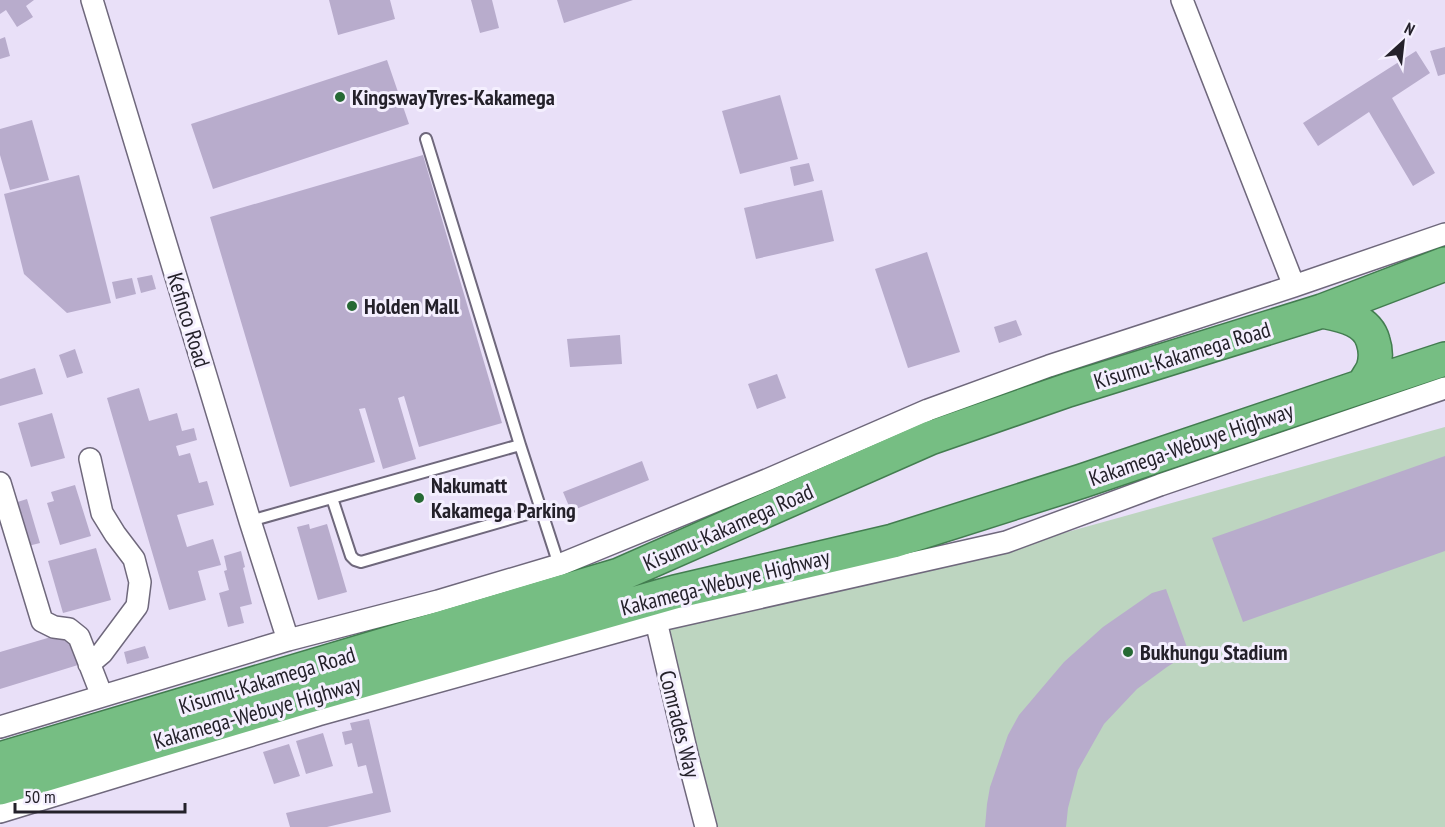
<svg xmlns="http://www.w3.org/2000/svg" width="1445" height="827" viewBox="0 0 1445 827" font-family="'PT Sans Narrow',sans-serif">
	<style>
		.green { fill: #bdd5c0 }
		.building { fill: #b8accc }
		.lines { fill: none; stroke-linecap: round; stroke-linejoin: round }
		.service-casing { stroke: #6f687c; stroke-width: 14 }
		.minor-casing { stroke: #6f687c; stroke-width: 24 }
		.trunk-casing { stroke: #437d50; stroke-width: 36 }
		.service { stroke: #fff; stroke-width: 10 }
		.minor { stroke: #fff; stroke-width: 21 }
		.trunk { stroke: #76be83; stroke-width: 33 }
		.poi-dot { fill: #266934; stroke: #f4effe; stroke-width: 2 }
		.labels { text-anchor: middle; stroke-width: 6; stroke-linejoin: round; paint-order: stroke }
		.poi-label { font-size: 22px; font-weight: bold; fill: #24212a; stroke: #f4effe; text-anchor: start }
		.street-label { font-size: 22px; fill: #24212a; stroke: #f4effe }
	</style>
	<rect width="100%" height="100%" fill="#e9e0f8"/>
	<path class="green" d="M1445,427V827H708L690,762L648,633L1010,548Z"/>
	<path class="building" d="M0,0H34L26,6L33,17L17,27L6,10L0,14Z
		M329,0H390L395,19L338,35Z
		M471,0H492L499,28L480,33Z
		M557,0H633L564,23Z
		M5,37L10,56L0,59V39Z
		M1445,47V74L1438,76L1430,51Z
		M1416,51L1430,73L1392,98L1435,173L1413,186L1369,112L1318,146L1303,123Z
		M387,60L409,124L213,189L191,124Z
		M780,95L798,159L740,174L722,111Z
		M32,120L49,180L10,190L0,155V129Z
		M423,155L502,423L419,447L404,396L398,398L416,459L383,469L365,408L359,409L375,462L290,487L210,217Z
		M809,163L814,181L794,186L790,167Z
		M79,175L111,303L67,313L24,274L4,194Z
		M822,190L834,241L756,259L744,208Z
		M927,252L960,352L908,368L875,269Z
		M152,275L156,289L141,293L137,278Z
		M132,278L136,294L116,299L112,282Z
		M1016,320L1022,335L999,343L994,327Z
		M620,335L622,364L570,367L567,339Z
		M75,349L83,373L67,378L59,355Z
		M35,368L43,394L0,406V379Z
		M777,374L786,398L757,409L748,384Z
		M139,388L149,421L177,413L182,431L194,428L197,440L176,446L179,456L190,453L199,483L207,481L214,505L177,515L187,547L213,539L221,565L198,571L206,600L169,610L107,398Z
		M52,413L65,458L31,467L18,423Z
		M1445,456V551L1243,622L1212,538Z
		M642,461L649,480L571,511L563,492Z
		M75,485L91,536L60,545L47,503L54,501L51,492Z
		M27,499L40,543L24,547L11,504Z
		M309,524L310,529L327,524L347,592L318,600L297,527Z
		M96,548L111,600L63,613L48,561Z
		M241,551L245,567L243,568L252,604L240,607L244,623L228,627L219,593L229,590L224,571L227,570L224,556Z
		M1166,589L1189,653L1167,667L1137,689L1104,724L1078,770L1068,808L1066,827H985L987,804L990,787L1008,735L1019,715L1064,662L1103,627L1152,593Z
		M68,632L78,665L0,689V652Z
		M145,646L149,658L127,664L124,652Z
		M369,719L391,812L327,827H290L286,813L373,793L366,765L358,767L352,743L345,745L342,732L352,730L350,723Z
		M323,733L333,766L306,774L296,741Z
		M289,744L300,776L274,784L263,752Z"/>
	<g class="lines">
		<g class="service-casing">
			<path id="service" d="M426,139L520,445
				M332,498L351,556L355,560L361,562L541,510
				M250,521L520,445L559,565"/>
		</g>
		<g class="minor-casing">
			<path id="minor" d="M92,0L250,521L288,640
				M1182,0L1294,286
				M0,483L42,621L54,627L69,629L79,637L102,696
				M664,612L656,621L688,758L706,827
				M89,664L102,653L137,606L140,582L134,559L115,534L102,513L90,459
				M0,727L288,640L438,601L559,565L769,479L928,410L1049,366L1294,286L1445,234
				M0,812L318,715L656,621L1006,542L1160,485L1445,388"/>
		</g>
		<g class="trunk-casing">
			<path id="trunk" d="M1322,311C1341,315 1367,319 1373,341C1376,350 1376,360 1373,369C1370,375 1366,380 1363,386
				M0,759L619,575L930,438L1068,390L1322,311L1445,264
				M0,788L309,696L675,592L893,541L1082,481L1363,386L1445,359"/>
		</g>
		<use href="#service" class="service"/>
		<use href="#minor" class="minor"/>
		<use href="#trunk" class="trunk"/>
	</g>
	<g class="poi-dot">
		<circle cx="340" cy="97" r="6"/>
		<circle cx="352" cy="306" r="6"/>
		<circle cx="419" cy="498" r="6"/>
		<circle cx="1128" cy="652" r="6"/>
	</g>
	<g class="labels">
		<g class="poi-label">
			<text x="352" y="105">KingswayTyres-Kakamega</text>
			<text x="364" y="314">Holden Mall</text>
			<text x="431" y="493">Nakumatt<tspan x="431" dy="25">Kakamega Parking</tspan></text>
			<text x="1140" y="660">Bukhungu Stadium</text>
		</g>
		<g class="street-label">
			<text transform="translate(189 320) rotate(73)" y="8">Kefinco Road</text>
			<text transform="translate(1182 355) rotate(-17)" y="8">Kisumu-Kakamega Road</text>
			<text transform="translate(1191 444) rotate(-19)" y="8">Kakamega-Webuye Highway</text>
			<text transform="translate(728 527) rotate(-24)" y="8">Kisumu-Kakamega Road</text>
			<text transform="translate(725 582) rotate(-14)" y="8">Kakamega-Webuye Highway</text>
			<text transform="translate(267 680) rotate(-17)" y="8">Kisumu-Kakamega Road</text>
			<text transform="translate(257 712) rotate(-16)" y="8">Kakamega-Webuye Highway</text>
			<text transform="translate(680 724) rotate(76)" y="8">Comrades Way</text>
		</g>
	</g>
	<g transform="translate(1403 42) rotate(27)" stroke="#f4effe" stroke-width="4.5" paint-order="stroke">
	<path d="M0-4.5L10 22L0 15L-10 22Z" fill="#24212a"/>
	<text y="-9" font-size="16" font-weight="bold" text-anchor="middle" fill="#24212a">N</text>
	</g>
	<path d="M15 803v9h170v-9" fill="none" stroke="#24212a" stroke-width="3"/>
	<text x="24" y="803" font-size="18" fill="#24212a" stroke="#f4effe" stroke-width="4.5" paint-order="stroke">50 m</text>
</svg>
